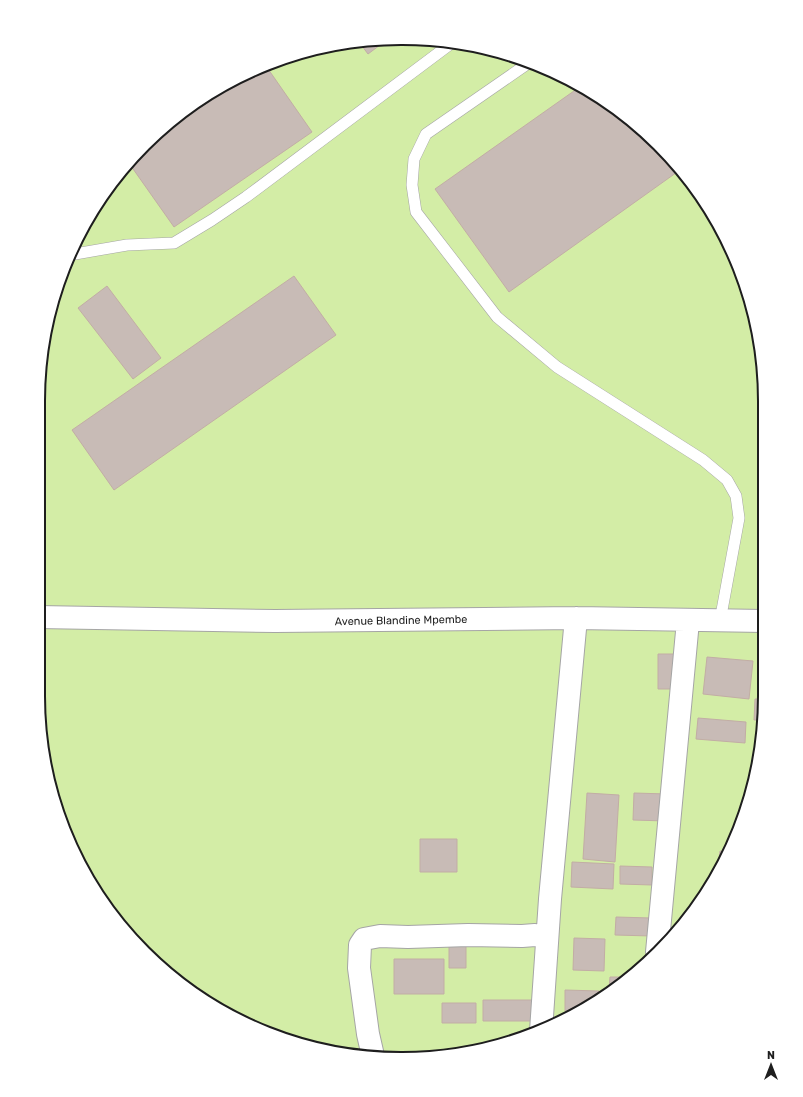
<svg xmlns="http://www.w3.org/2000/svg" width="803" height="1097" viewBox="0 0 803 1097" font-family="Rubik,sans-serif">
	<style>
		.grass { fill: #d3eda6 }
		.building { fill: #c8bbb6; stroke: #c2ada5 }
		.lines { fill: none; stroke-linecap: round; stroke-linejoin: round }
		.lane-casing { stroke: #a5a5a5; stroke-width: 12 }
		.street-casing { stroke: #a5a5a5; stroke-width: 24 }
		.lane { stroke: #fff; stroke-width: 11 }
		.street { stroke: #fff; stroke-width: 22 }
		.labels { text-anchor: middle; stroke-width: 4; stroke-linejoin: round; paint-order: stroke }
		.street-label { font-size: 11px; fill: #1e1e1e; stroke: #fff }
		.rim { fill: none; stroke: #1e1e1e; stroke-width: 2 }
	</style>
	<rect width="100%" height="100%" fill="#f0eae3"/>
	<path class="grass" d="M377,39L449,41L518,57L583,87L641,128L690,180L737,262L762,354L764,720L746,812L716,877L675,935L623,984L541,1031L449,1056H354L241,1022L162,969L99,897L50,790L38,696V401L50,308L99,200L180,113L241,76L307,50Z"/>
	<path class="building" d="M377,39H388L368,54L359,42Z
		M266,66L312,132L174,227L131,166L180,113L241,76Z
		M581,86L641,128L680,170L509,292L435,189Z
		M294,276L336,335L114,490L72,430Z
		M107,286L161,358L133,379L78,308Z
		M658,654H674V689H658Z
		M707,657L753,661L749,699L703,694Z
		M755,699H764V720H754Z
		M698,718L746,722L745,743L696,739Z
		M587,793L619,795L615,862L583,859Z
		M634,793L667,794L666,821L633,820Z
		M420,839H457V872H420Z
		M720,851L728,852L717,876Z
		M572,862L614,864L613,889L571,887Z
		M620,866L652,867V885L620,884Z
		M616,917L651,918V936L615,935Z
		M574,938L605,939L604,971L573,970Z
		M449,945H466V968H449Z
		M394,959H444V994H394Z
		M610,977H622L621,985L612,990H609Z
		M565,990L599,991V998L575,1011H565Z
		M483,1000H532V1021H483Z
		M442,1003H476V1023H442Z"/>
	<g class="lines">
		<g class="lane-casing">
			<path id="lane" d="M530,62L426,134L414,159L412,185L416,212L497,317L557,367L703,460L727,480L736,496L739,518L720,621
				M75,254L127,245L174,243L212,220L246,197L453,42"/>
		</g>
		<g class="street-casing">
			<path id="street" d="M38,617L275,621L576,618L764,621
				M657,952L688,621
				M541,1031L550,899L576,618
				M373,1056L368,1034L359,968L360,945L364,939L380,936L408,937L468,935L522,936L535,935L547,937"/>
		</g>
		<use href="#lane" class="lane"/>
		<use href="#street" class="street"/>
	</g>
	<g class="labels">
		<g class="street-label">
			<text transform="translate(401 620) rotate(-1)" y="4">Avenue Blandine Mpembe</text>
		</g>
	</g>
	<path d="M0 0H803V1097H0ZM401 45H402A356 356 0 0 1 758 401V696A356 356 0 0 1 402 1052H401A356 356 0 0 1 45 696V401A356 356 0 0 1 401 45Z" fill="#fff" fill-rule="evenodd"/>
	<path class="rim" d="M401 45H402A356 356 0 0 1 758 401V696A356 356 0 0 1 402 1052H401A356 356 0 0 1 45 696V401A356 356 0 0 1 401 45Z"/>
	<g transform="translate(771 1065)" stroke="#ffffff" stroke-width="3" paint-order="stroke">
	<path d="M0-3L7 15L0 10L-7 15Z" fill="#1e1e1e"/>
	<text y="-6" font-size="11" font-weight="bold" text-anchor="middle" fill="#1e1e1e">N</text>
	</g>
</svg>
